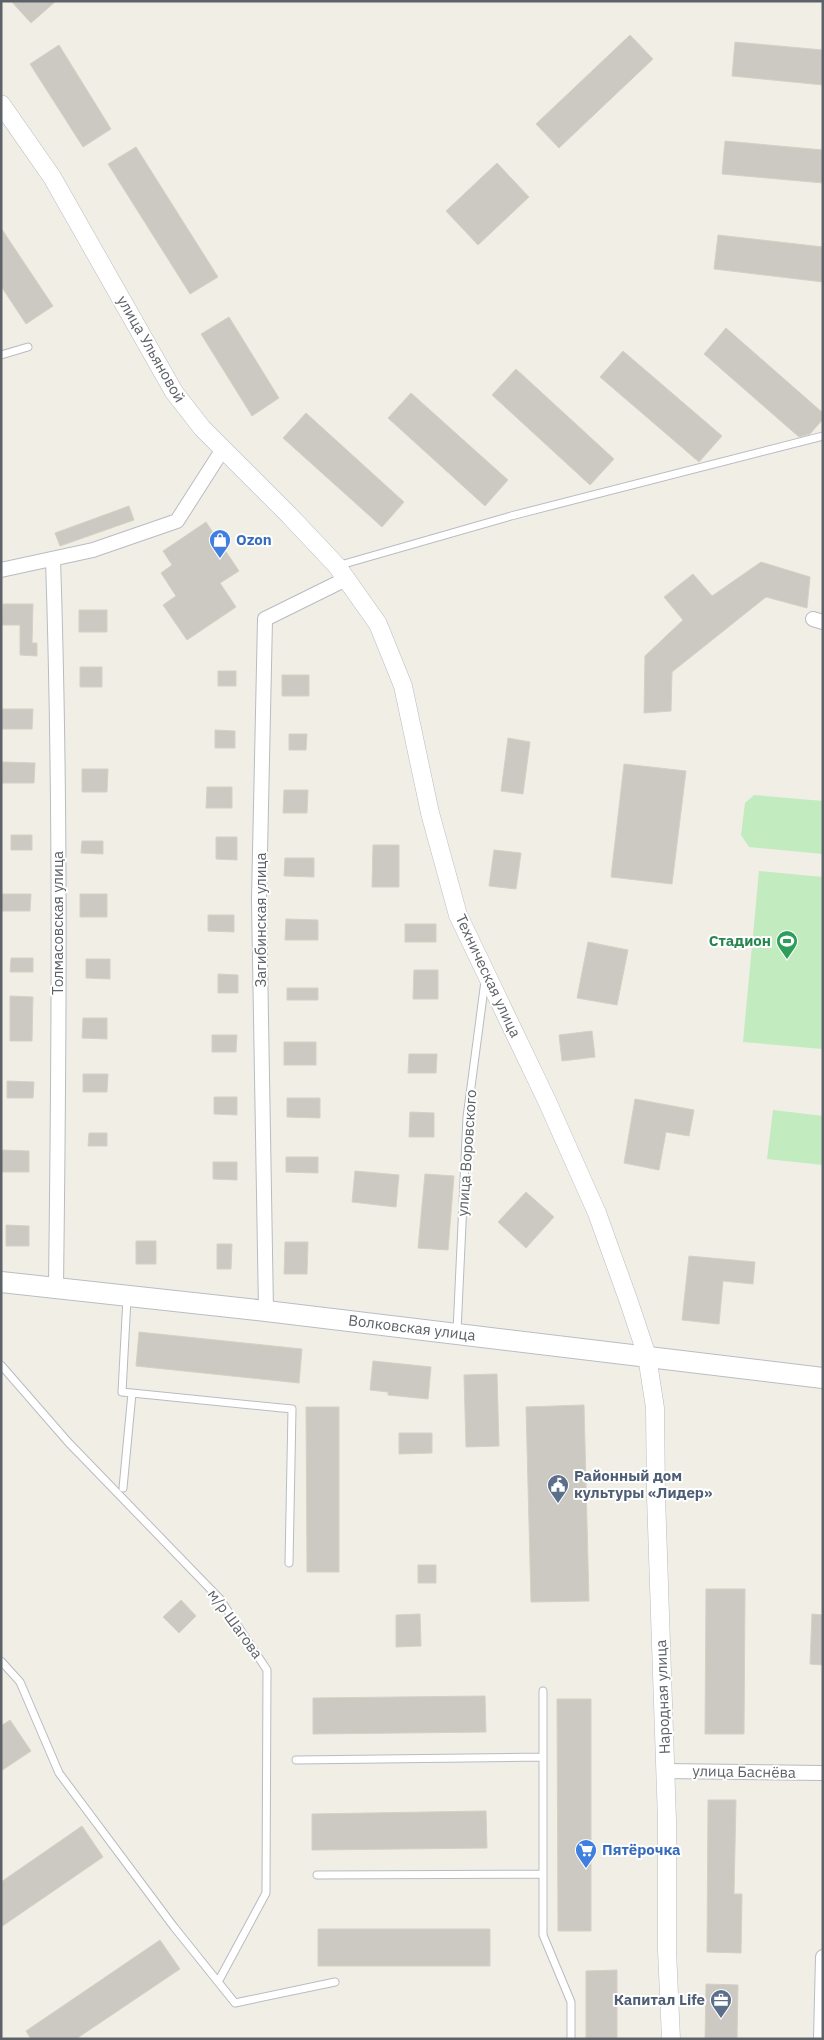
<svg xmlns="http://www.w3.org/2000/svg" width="824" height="2040" viewBox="0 0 824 2040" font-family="'IBM Plex Sans',sans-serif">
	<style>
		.green { fill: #c2ebc0 }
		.building { fill: #ccc9c3; stroke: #d7d0c3 }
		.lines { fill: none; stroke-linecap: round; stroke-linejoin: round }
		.service-casing { stroke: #b8bcc1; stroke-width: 9 }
		.minor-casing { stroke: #b8bcc1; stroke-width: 16 }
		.tertiary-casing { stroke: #b8bcc1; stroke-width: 19 }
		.secondary-casing { stroke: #b9bdc3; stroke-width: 22 }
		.service { stroke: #fff; stroke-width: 7 }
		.minor { stroke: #fff; stroke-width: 14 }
		.tertiary { stroke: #fff; stroke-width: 18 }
		.secondary { stroke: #fff; stroke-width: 20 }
		.labels { text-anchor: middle; stroke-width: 4; stroke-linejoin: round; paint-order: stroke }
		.street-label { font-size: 15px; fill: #5d6268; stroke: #fff }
		.shop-label { font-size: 15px; font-weight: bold; fill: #366cbe; stroke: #fff; text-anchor: start }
		.leisure-label { font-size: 15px; font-weight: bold; fill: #27864d; stroke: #fff; text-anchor: end }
		.service-label { font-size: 15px; font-weight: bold; fill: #4e5e75; stroke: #fff; text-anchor: start }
	</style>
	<rect width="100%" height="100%" fill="#f1eee6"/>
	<path class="green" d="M754,795L823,801V854L749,847L741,835L745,803Z
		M759,871L823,877V1049L743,1042Z
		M773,1110L823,1116V1165L767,1159Z"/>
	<path class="building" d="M11,1H56L31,23Z
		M630,35L653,59L559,148L536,124Z
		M735,42L823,50V85L732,76Z
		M59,45L111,129L83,147L30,64Z
		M725,141L823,150V183L722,174Z
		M136,147L218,277L190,294L108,164Z
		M497,163L529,197L478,245L446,211Z
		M1,228L53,306L26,324L1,286Z
		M718,235L823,247V282L714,269Z
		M229,317L279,398L252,416L201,334Z
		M726,328L823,413V419L810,434L799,437L704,354Z
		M623,351L722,436L699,462L600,377Z
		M516,369L614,459L590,485L492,395Z
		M411,393L508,480L485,506L388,418Z
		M306,413L404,502L382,527L283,438Z
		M129,506L134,520L60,546L55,533Z
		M206,522L239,571L220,583L236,607L187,640L163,605L176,596L161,573L172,565L163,551Z
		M761,562L810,577L807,608L766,597L672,672L671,711L644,713L645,656L683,620L664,597L693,574L712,596Z
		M3,604H33L32,643H37V656L20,655V625H2Z
		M79,610H107V632H79Z
		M80,667H102V687H80Z
		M218,671H236V686H218Z
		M282,675H309V696H282Z
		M1,709H33L32,729H1Z
		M215,730L235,731V748H215Z
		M289,734H307L306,750H289Z
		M508,738L530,742L523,794L501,791Z
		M2,762L35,763L34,783H1Z
		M624,764L686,771L672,884L611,877Z
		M82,769H108L107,792H82Z
		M207,787H232V808H206Z
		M284,790H308L307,813H283Z
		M11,835H32V850H11Z
		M216,837H237V860L216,859Z
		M82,841H103V854L81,853Z
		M373,845H399V887H372Z
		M494,850L521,853L516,889L489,886Z
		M285,858H314V877L284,876Z
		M1,894H31L30,911H1Z
		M80,894H107V917H80Z
		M208,915H234V932L208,931Z
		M286,919L318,920V940H285Z
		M405,924H436V942H405Z
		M588,942L628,950L617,1005L577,998Z
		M11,958H33V972H10Z
		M86,959H110V979L86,978Z
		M414,970H438V999H413Z
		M218,974L238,975V993H218Z
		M287,988H318V1000H287Z
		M10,996L33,997L32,1041H10Z
		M83,1018H107V1039L82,1038Z
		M592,1031L595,1057L562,1061L559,1035Z
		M212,1035H237L236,1052H212Z
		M284,1042H316V1065H284Z
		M409,1054H437L436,1073H408Z
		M83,1074H108L107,1092H83Z
		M7,1081L34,1082L33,1098H7Z
		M214,1097H237V1115L214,1114Z
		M287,1098H320V1118L287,1117Z
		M635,1099L694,1110L689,1136L666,1132L659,1170L624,1163Z
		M410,1112L434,1113V1137H409Z
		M89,1133H107V1146H88Z
		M1,1150L29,1151V1172H1Z
		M286,1157H318V1173L286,1172Z
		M213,1162H237V1180L213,1179Z
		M355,1171L399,1175L396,1207L352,1202Z
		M425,1174L454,1176L448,1250L418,1248Z
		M526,1192L554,1217L526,1248L498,1222Z
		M6,1225L29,1226V1246H6Z
		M136,1241H156V1264H136Z
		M285,1242H308L307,1274H284Z
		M217,1244H232L231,1269H217Z
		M689,1256L755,1262L753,1284L723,1281L719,1324L682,1320Z
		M139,1332L302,1349L299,1383L136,1366Z
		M373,1361L431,1367L428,1399L388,1395V1392L370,1390Z
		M497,1374L499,1446L466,1447L464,1375Z
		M584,1405L589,1601L531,1602L526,1407Z
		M306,1407H339V1572H307Z
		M399,1433H432V1453L399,1454Z
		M418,1565H436V1583H418Z
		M706,1589H745L744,1734H705Z
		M181,1600L196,1616L179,1633L163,1617Z
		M420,1614L421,1646L396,1647V1615Z
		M812,1614L823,1615V1665L810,1664Z
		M485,1696L486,1732L313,1734V1698Z
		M557,1699H591V1931H558Z
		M10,1720L31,1751L1,1771V1726Z
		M708,1800H736L734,1894H742L741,1953L707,1952Z
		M486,1811L487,1848L312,1850V1814Z
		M82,1826L103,1857L1,1927V1882Z
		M318,1929H490V1966H318Z
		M160,1940L180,1969L76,2039H31L26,2031Z
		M617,1970V2039H586V1971Z
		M706,1984L738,1985L737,2039H705Z"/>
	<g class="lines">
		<g class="service-casing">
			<path id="service" d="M1,355L28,347
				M337,566L511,516L823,436
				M127,1298L122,1392L292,1409L289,1563
				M457,1331L467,1117L485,981
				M1,1365L68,1442L220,1599L267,1670L266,1893L218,1982
				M123,1488L132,1393
				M1,1661L20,1682L59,1773L174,1927L235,2003L335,1982
				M543,1691V1935L571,2002V2039
				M296,1760L543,1757
				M317,1875L543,1874"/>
		</g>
		<g class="minor-casing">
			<path id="minor" d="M53,559C61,801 59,1044 56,1287
				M1,570L93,550L177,521L223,449
				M813,619L823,622
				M266,1311L259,900L265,619L346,579
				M665,1771L823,1773
				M821,2039L823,1957"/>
		</g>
		<g class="tertiary-casing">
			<path id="tertiary" d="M1,104L52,177L174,392L202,428L289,515L337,566L378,624L403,686L430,813L458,915L547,1101L597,1213L629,1302L647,1356L655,1408L656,1496L667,1821V1950L671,2039"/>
		</g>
		<g class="secondary-casing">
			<path id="secondary" d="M1,1282L266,1311L823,1378"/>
		</g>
		<use href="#service" class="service"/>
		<use href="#minor" class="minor"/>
		<use href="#tertiary" class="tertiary"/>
		<use href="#secondary" class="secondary"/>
	</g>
	<defs>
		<g id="shop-pin" transform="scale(1.125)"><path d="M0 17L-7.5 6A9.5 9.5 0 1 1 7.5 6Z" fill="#3f7fe0" stroke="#fff"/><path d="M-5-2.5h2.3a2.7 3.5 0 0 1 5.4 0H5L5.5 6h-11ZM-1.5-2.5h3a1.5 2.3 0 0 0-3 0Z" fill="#fff"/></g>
		<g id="stadium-pin" transform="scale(1.125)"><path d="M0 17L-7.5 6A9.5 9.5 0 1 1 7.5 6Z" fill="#2e9e5b" stroke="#fff"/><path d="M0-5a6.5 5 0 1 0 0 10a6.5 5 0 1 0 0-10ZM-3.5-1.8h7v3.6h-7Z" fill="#fff"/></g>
		<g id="civic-pin" transform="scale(1.125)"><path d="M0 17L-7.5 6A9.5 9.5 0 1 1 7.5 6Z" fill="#5c6f8a" stroke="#fff"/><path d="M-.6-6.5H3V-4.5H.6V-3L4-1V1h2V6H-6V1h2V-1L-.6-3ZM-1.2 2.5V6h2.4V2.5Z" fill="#fff"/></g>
		<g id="supermarket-pin" transform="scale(1.125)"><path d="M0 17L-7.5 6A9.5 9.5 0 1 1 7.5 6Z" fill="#3f7fe0" stroke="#fff"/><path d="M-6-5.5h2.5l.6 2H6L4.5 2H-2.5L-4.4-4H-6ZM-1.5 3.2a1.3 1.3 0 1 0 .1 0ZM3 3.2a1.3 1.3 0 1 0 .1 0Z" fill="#fff"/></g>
		<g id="office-pin" transform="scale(1.125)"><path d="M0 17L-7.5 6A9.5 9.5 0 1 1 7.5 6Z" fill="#5c6f8a" stroke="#fff"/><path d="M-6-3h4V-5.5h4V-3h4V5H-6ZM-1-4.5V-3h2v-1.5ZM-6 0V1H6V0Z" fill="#fff"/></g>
	</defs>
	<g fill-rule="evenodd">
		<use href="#shop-pin" x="220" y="540"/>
		<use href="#stadium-pin" x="787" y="941"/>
		<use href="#civic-pin" x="558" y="1485"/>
		<use href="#supermarket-pin" x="586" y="1850"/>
		<use href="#office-pin" x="721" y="2000"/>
	</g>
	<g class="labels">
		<g class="street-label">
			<text transform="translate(151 349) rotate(60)" y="5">улица Ульяновой</text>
			<text transform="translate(261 920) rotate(-90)" y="5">Загибинская улица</text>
			<text transform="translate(58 923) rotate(-90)" y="5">Толмасовская улица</text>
			<text transform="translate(488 976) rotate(65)" y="5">Техническая улица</text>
			<text transform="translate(467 1153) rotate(-86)" y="5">улица Воровского</text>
			<text transform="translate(412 1328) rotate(7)" y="5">Волковская улица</text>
			<text transform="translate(235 1624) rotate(54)" y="5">м/р Шагова</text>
			<text transform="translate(663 1697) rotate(-92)" y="5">Народная улица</text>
			<text transform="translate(744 1772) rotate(1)" y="5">улица Баснёва</text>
		</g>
		<g class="shop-label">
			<text x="236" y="545">Ozon</text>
			<text x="602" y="1855">Пятёрочка</text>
		</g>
		<g class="leisure-label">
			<text x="771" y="946">Стадион</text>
		</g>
		<g class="service-label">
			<text x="574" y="1481">Районный дом<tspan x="574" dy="17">культуры «Лидер»</tspan></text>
			<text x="705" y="2005" text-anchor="end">Капитал Life</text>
		</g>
	</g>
	<rect width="824" height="2040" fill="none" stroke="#5d6268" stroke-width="5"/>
</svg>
